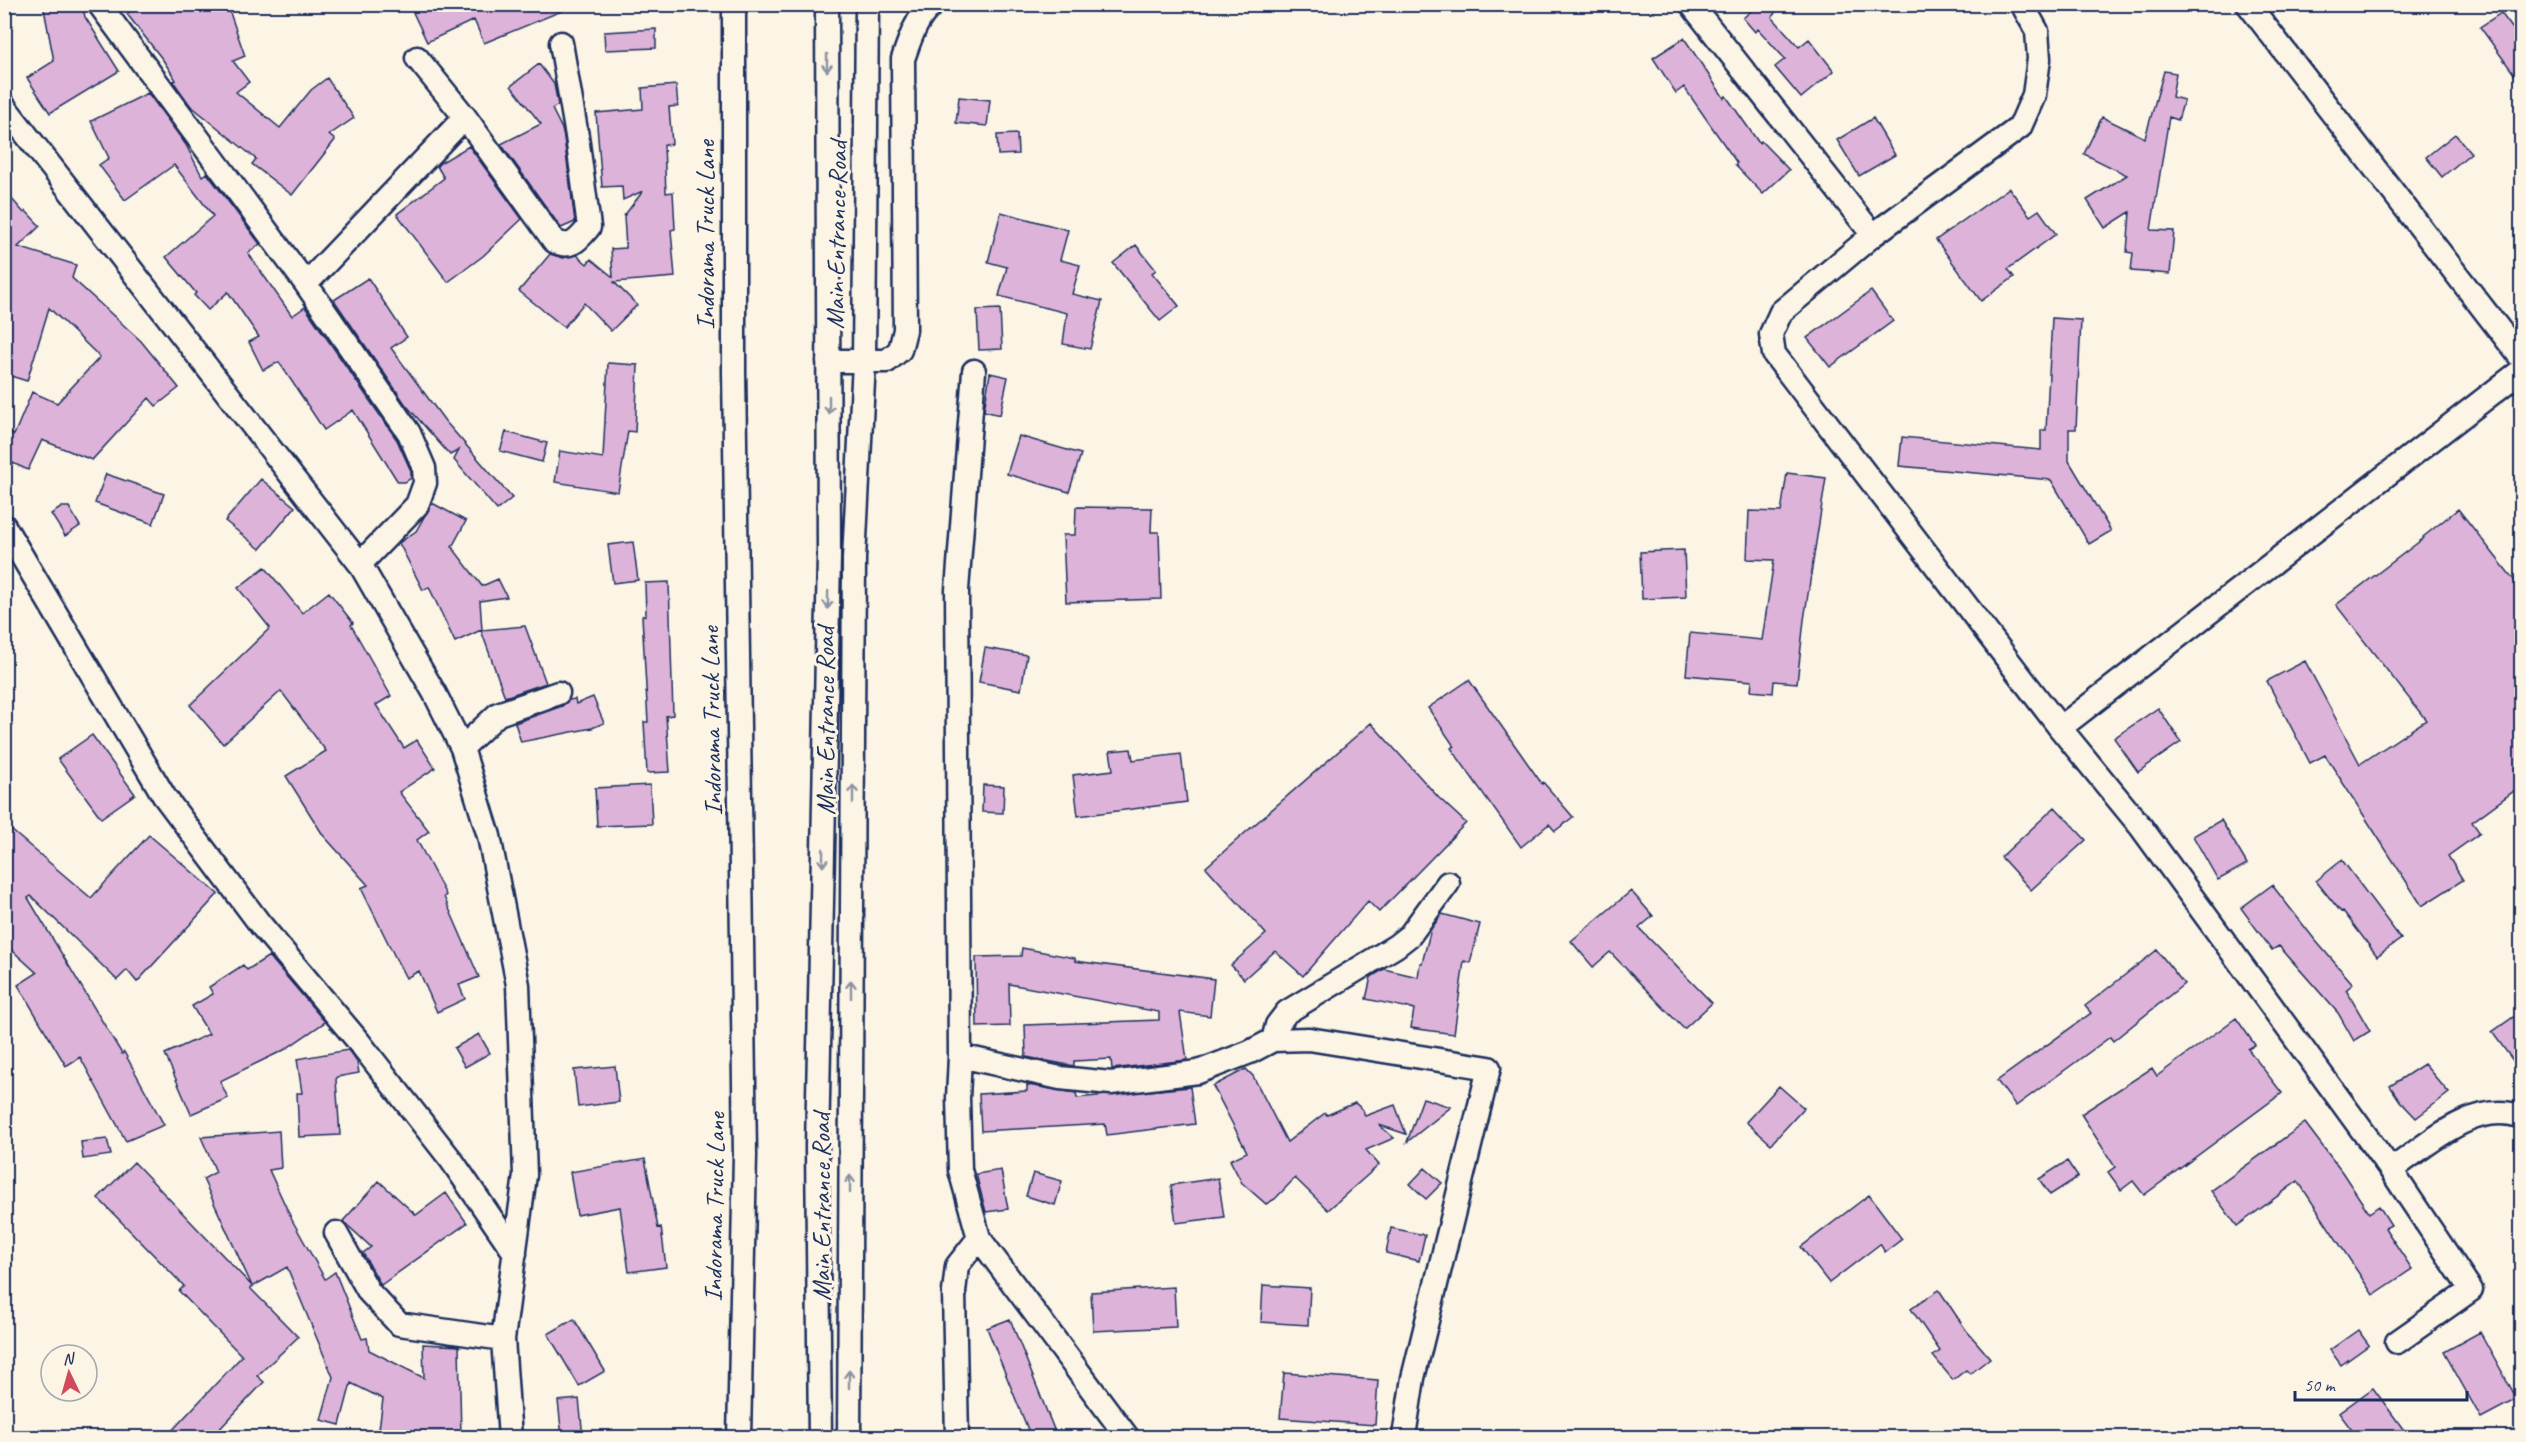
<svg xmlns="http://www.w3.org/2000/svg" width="2526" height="1442" viewBox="0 0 2526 1442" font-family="Caveat,sans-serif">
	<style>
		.building { fill: #deb3d9; stroke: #1b2f5e; stroke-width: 1.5 }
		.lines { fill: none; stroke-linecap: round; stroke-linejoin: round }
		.minor-casing { stroke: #1b2f5e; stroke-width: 27 }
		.minor { stroke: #fcf5e5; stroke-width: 22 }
		.oneway { stroke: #8c92a2 }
		.labels { text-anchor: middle; stroke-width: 6; stroke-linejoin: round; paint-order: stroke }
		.street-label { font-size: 26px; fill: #1b2f5e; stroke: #fcf5e5 }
	</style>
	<rect width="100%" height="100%" fill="#fcf5e5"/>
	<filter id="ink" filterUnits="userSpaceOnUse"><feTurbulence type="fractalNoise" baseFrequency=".0167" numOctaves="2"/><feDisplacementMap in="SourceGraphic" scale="12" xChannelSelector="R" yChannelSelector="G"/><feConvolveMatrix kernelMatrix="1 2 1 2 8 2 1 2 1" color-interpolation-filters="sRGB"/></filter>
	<g filter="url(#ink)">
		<path class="building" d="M43,4H82L85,17L119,71L50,113L27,78L54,61Z
			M139,4H227L245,56L233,61L249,82L236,92L280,128L311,90L327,78L354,118L329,135L335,140L292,195L252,164L256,159L190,105L173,81L176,80L163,60L127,14Z
			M409,4H576V5L484,43L474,20L427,42Z
			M1759,4H1781L1772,17L1799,47L1809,39L1834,71L1801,98L1775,67L1785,59L1758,29L1755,32L1743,18Z
			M2501,13L2522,41V85L2480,27Z
			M656,29V48L605,50L604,32Z
			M1684,38L1724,98L1726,96L1759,143L1761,141L1789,170L1763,194L1735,165L1737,163L1684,87L1676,93L1653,58Z
			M539,64L554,84L558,105L552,109L562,129L564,138L575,222L561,228L501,144L541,124L511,86Z
			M2164,71L2176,73L2172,97L2184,100L2178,120L2169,117L2151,230L2174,231L2170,274L2131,271L2133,253L2127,252L2130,212L2105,228L2087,200L2127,175L2084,154L2102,117L2145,138Z
			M676,85L678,106L669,107L672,144L664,145L666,193L673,192L675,229L671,230L675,277L614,282L637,305L611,331L584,303L564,327L519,291L550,254L563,258L577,255L587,264L591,259L613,277L611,249L626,248L624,216L643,191L623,200L622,186L602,187L596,113L643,109L642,88Z
			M148,93L186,145L202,176L207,173L260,244L248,253L292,316L305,307L397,440L411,471V478L405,482H398L353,410L324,430L279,362L263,370L249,342L259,337L228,292L208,310L194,295L196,293L166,257L213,216L174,165L125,200L99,165L109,158L91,121Z
			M959,97L990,100L987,126L956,123Z
			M1873,118L1895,155L1859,176L1837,140Z
			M1017,134L1018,154L998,155L997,135Z
			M2455,134L2471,153L2442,177L2426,157Z
			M469,146L522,219L483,256L448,282L397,214L444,178L437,166L440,163Z
			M2009,188L2030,216L2039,210L2056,234L2008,269L2014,277L1981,301L1936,240Z
			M4,190L24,213L26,211L40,226L18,247L76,265L72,278L141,341L179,388L156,406L149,398L92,460L42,440L28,470L4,459V430L14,435L32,392L57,403L100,357L49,308L27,381L4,374Z
			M1001,212L1068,230L1060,260L1080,265L1072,294L1102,301L1090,349L1063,344L1067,313L999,296L1007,267L988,262Z
			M1136,245L1156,270L1152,273L1179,306L1160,321L1113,263Z
			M368,278L407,337L391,348L445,421L512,498L497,510L454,460L459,450L450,455L406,405L334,300Z
			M1871,291L1893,321L1830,367L1807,338Z
			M1000,309L1002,349L979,350L977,310Z
			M2052,318L2081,320L2076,429H2069V461L2111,531L2089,544L2051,480L1899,466L1902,437L2041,450V430H2046Z
			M608,363L638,365L635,432L628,431L618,492L555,482L560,451L603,458Z
			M990,373L1008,377L1000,415L984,411Z
			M506,432L547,443L542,462L500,451Z
			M1019,436L1081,454L1069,492L1007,474Z
			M1787,473L1826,478L1804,620L1797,683L1774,681L1773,693L1751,691L1752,681L1686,675L1690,633L1762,640L1774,560L1747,559L1749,511L1781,512Z
			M106,474L164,494L153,524L95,503Z
			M261,479L295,507L260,549L225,521Z
			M432,503L466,521L452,547L482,586L498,579L507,597L480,601L482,630L525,626L546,683L505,697L481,630L455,642L429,587L423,590L399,543L416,531Z
			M62,507H69L80,526L65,536L51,514Z
			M1076,507L1152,508L1151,532H1159L1161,599L1066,602L1063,535H1075Z
			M2458,509L2522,590V785L2472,822L2480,833L2448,856L2463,880L2422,906L2325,755L2310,763L2267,681L2305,661L2360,764L2426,720L2336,605L2424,538L2423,537Z
			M633,542L638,580L613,583L608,545Z
			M1684,550L1686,597L1642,599L1640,552Z
			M265,567L302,613L329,592L353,623L351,625L391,696L376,705L404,748L417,740L435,768L399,792L429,831L417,840L446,895L444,897L479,977L459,985L465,999L437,1012L419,971L406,978L396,959L361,888L368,885L323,835L286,776L326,751L281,691L223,744L190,705L270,628L238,588Z
			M669,582L673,715L666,716L670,772L647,773L644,722H648L642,616L646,615L645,583Z
			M985,648L1027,655L1021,690L979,682Z
			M1469,680L1542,784L1543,782L1573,817L1555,831L1549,824L1521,847L1451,748L1454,746L1428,708Z
			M593,697L604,723L592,728L521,742L515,723L562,706L569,700L575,699L576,704Z
			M2158,708L2181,742L2138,772L2114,738Z
			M1371,723L1439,798L1466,823L1379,912L1368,901L1303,976L1275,951L1244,979L1231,965L1266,934L1206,867Z
			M92,735L135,794L101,818L58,759Z
			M1131,749L1133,760L1181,754L1187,802L1078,816L1073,775L1113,770L1110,751Z
			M650,785L652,824L597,826L595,788Z
			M983,785L1004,786L1003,813L982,812Z
			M2055,807L2086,840L2031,890L2001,857Z
			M2221,820L2247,864L2218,880L2193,836Z
			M4,824L91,898L149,835L218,894L137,982L127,970L117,980L31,896L28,898L122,1054L124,1052L164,1125L126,1141L80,1057L66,1066L18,985L37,973L4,943Z
			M2342,860L2401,939L2377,956L2343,911L2341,912L2316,881Z
			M2272,885L2315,940L2353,984L2346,990L2370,1031L2354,1041L2338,1013L2279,946L2272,950L2241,908Z
			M1631,891L1653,916L1639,928L1712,1003L1684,1029L1610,952L1593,967L1571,941Z
			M1442,914L1480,924L1470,963L1464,961L1454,1034L1411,1028L1414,1009L1366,999L1371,977L1384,969L1418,977L1420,963H1422L1431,929Z
			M1022,948L1075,958V961L1214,979L1210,1016L1180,1012L1187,1060L1112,1069L1111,1059L1074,1061V1066L1026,1057L1025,1025L1159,1020V1012L1009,984L1010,1026L977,1027L976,957L1021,956Z
			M2157,950L2184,984L2113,1041L2110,1037L2016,1106L1997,1081L2091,1013L2085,1006Z
			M269,956L325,1022L284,1050L220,1081L228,1098L191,1114L165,1054L209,1034L192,1006L213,994L209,987L243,965L247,970Z
			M2522,1011V1073L2492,1032Z
			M2236,1018L2255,1045L2248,1049L2282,1093L2144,1195L2133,1181L2121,1190L2108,1172L2115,1167L2081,1114L2152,1068L2157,1076Z
			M479,1034L490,1053L465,1067L454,1048Z
			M348,1050L357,1062L359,1073L337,1077L336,1080L340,1135L299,1137L297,1093H302L297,1059Z
			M2424,1064L2449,1093L2416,1118L2400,1101L2390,1086Z
			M615,1066L619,1102L578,1107L574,1070Z
			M1246,1069L1253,1076L1287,1142L1325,1113L1327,1115L1355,1103L1363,1110L1365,1116L1395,1105L1406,1134L1379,1125L1394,1138L1366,1150L1379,1165L1328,1210L1295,1178L1275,1199L1266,1204L1242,1183L1230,1160L1247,1152L1213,1086Z
			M1027,1085L1076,1093L1077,1098L1190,1087L1195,1124L1107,1135L1105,1124L981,1131L979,1094L1027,1091Z
			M1779,1086L1804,1108L1771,1144L1746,1122Z
			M1423,1098L1451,1107L1407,1142Z
			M2305,1123L2342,1172L2369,1213L2379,1206L2391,1225L2385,1228L2412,1269L2373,1295L2298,1181L2237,1226L2211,1191Z
			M279,1131L281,1168L269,1170L292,1220L325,1279L335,1272L362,1339L367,1338L369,1350L424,1378L423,1344L459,1346L461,1437H378L383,1399L351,1383L340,1425L321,1420L333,1377L287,1267L250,1288L298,1337L257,1376L264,1382L212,1437H166L242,1356L179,1291L184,1286L98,1198L134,1162L252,1286L203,1179L216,1172L201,1137Z
			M107,1139L111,1155L83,1159L81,1142Z
			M645,1159L658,1228L661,1227L666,1267L629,1272L620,1207L577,1215L570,1172Z
			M2067,1161L2078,1177L2050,1195L2039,1179Z
			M1425,1168L1442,1183L1426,1199L1410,1184Z
			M1001,1170L1008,1209L986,1212L976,1174Z
			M1033,1173L1062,1181L1055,1205L1026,1196Z
			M1218,1178L1224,1217L1176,1223L1171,1185Z
			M379,1181L416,1215L446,1193L467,1223L381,1285L363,1253L371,1247L343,1221Z
			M1869,1195L1902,1239L1885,1252L1880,1244L1829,1283L1801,1247Z
			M1391,1228L1425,1235L1419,1261L1386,1253Z
			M1263,1285L1310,1288L1308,1325L1261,1322Z
			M1174,1287L1176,1327L1093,1331L1091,1292Z
			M1939,1290L1966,1330L1990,1358L1970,1374L1966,1370L1953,1380L1933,1356L1940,1351L1911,1309Z
			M574,1319L605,1371L579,1386L548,1334Z
			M1010,1319L1057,1437H1031L987,1328Z
			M2358,1330L2369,1345L2341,1365L2330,1350Z
			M2480,1332L2517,1399L2481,1418L2444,1352Z
			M1284,1373L1378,1380L1375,1425L1280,1418Z
			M2373,1388L2409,1437H2357L2339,1413Z
			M579,1399L583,1437H562L558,1401Z"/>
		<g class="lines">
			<g class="minor-casing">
				<path id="minor" d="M99,4L306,284L409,433L424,468L425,483L417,505L360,564
					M734,4V371L745,1155L739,1438
					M1691,4L1873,235
					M2022,4L2037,31L2039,59L2034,95L2020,127L1873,235L1781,312L1771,334L1774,354L2060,728L2141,827L2391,1170L2471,1290L2397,1342
					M2248,4L2522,359
					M417,58L465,117L554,241C571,250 578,240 589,227L577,136L561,43
					M4,106L360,564L435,694L462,748L489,836L518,985L525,1175L503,1339L510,1438
					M306,284L465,117
					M828,361H887L900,350L905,330L903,59C910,39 916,18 933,4
					M974,371L957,590L960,1056L958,1098L960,1170L979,1238L1128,1438
					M4,526L164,796L260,924L359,1042L452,1161L515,1253
					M2060,728L2522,370
					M462,748L498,714L558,693
					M1273,1040L1277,1025L1287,1012L1396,946L1410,935L1448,883
					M960,1056L1060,1078L1111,1083L1198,1072L1250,1052L1273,1040L1309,1039L1489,1068L1413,1378L1404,1436
					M2391,1170C2427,1145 2475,1099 2522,1117
					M336,1233L369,1292L399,1324L503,1339
					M820,1438L817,1147L829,556L827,4
					M849,1438L854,559L864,362L867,4
					M957,1438L954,1292L957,1266L979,1238"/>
			</g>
			<use href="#minor" class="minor"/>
		</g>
		<defs><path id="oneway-shaft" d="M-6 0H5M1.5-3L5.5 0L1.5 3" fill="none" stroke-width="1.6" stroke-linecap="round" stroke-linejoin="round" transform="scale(1.5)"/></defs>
		<g class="oneway">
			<use href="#oneway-shaft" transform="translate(827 63) rotate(90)"/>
			<use href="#oneway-shaft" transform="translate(829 405) rotate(90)"/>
			<use href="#oneway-shaft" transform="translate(828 600) rotate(91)"/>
			<use href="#oneway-shaft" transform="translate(853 794) rotate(-90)"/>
			<use href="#oneway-shaft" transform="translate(823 858) rotate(91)"/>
			<use href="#oneway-shaft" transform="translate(851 989) rotate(-90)"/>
			<use href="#oneway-shaft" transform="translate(850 1184) rotate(-90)"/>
			<use href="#oneway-shaft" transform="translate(849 1379) rotate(-90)"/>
		</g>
	</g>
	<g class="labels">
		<g class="street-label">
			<text transform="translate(705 235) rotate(-90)" y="9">Indorama Truck Lane</text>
			<text transform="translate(836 235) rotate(-89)" y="9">Main Entrance Road</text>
			<text transform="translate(711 721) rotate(-91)" y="9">Indorama Truck Lane</text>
			<text transform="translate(825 721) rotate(-90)" y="9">Main Entrance Road</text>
			<text transform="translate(714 1207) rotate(-89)" y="9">Indorama Truck Lane</text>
			<text transform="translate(821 1207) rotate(-90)" y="9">Main Entrance Road</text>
		</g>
	</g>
	<rect width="2526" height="1442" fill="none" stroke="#fcf5e5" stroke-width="24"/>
	<rect x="12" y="12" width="2502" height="1418" fill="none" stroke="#1b2f5e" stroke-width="2" filter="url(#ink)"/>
	<g transform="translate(69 1373) rotate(355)"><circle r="28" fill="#fcf5e5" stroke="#a2a6af" stroke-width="1.5"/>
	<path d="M0-4.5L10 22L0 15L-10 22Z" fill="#d1495b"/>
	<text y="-9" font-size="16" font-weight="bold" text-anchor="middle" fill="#1b2f5e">N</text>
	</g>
	<path d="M2295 1391v9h172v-9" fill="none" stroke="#1b2f5e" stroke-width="3"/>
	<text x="2304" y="1391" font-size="18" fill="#1b2f5e" stroke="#fcf5e5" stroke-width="4.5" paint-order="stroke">50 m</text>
</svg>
